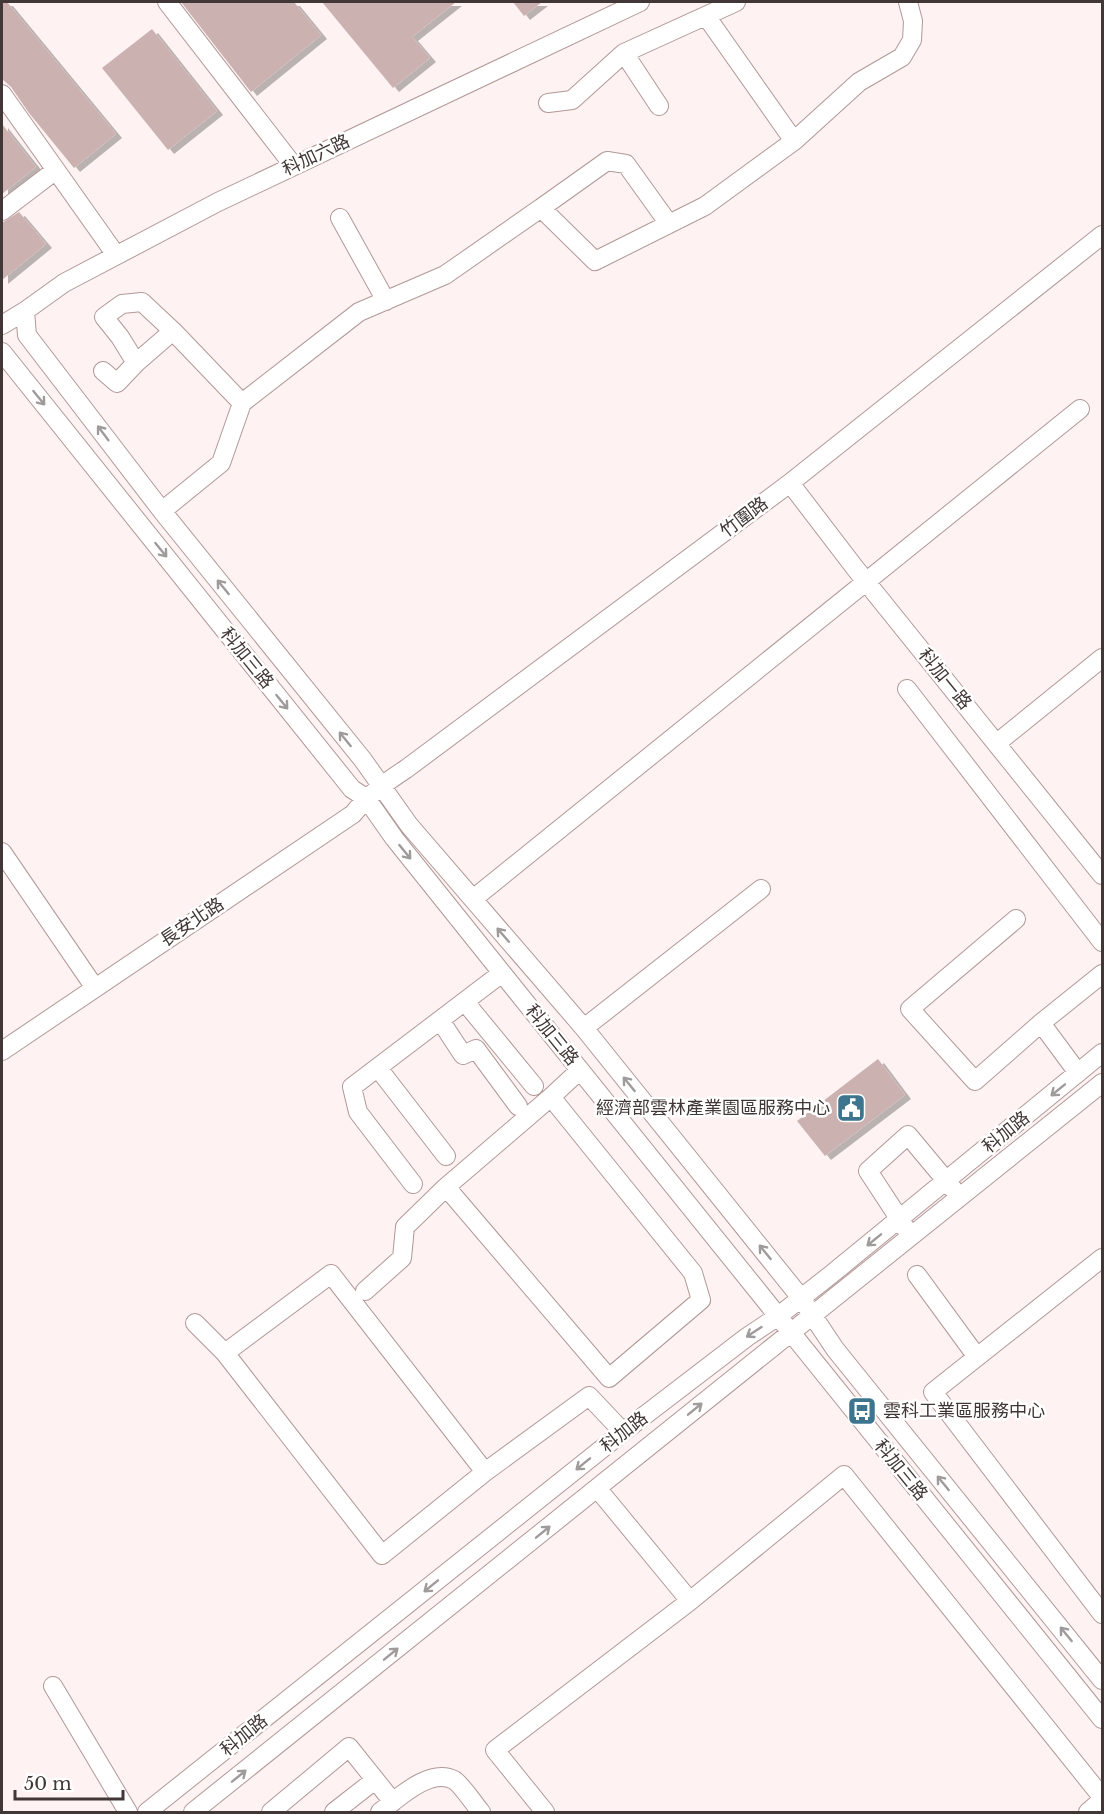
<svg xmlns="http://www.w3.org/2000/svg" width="1104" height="1814" viewBox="0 0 1104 1814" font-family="'Libre Baskerville','Noto Sans TC',serif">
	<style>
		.building { fill: #cbb1b0; filter: url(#shadow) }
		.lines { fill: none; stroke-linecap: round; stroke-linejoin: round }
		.minor-casing { stroke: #b19897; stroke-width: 20 }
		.minor { stroke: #fff; stroke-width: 18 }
		.oneway { stroke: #a09b9b }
		.labels { text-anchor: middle; stroke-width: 5; stroke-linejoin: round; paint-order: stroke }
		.street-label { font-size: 18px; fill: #423737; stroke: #fff }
		.poi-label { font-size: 18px; fill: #423737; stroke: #fff; text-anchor: end }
	</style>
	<defs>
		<filter id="shadow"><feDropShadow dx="6" dy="4" stdDeviation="0" flood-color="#0004"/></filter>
	</defs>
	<rect width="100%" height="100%" fill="#fef3f2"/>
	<path class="building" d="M2,2H7L116,134L74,168L29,113L11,87L2,79Z
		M181,2H294L321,35L251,92Z
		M322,2H456L412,37L430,58L393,88Z
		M513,2H542L524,16Z
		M152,29L217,111L168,150L102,68Z
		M2,124L36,167L2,194Z
		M19,212L46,244L2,280V223Z
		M878,1059L905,1095L825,1156L797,1121Z"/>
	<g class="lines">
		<g class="minor-casing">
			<path id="minor" d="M167,2L293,165
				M706,16L794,141
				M624,53L659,106
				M2,94L116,255
				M548,103L572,100L624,53L736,2
				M541,208L607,161L626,164L669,224
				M2,211L56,170
				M340,218L386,301
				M25,311L27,335L162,511L363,760L409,825L584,1028L801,1298L835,1349L1102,1680
				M2,325L25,311L64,283L218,202L640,2
				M2,352L352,789L366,798L394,838L502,973L1102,1719
				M136,363L120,337L104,317L122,304L142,302L173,331L242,403
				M103,371L117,383L136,363L173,331
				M790,483L855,568L1102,875
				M162,511L221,463L242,403L359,312L445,275L541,208L595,261L705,206L794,141L859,82L902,57L912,40L913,21L908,2
				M907,689L1102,942
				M997,743L1102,658
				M2,852L95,988
				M473,899L1080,409
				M1016,919L910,1009L975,1081L1041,1023L1078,1073
				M465,1002L534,1086
				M440,1020L463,1055L476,1049L518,1106
				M1041,1023L1102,974
				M584,1028L761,889
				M2,1051L353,814C368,795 386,782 406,769L790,483L1102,235
				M378,1068L446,1156
				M413,1184L358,1112L352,1087L502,973
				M446,1187L551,1097
				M906,1229L868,1171L908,1135L953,1189
				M1102,1258L933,1392L1102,1614
				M917,1275L977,1357
				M365,1291L402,1258L405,1227L446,1187L609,1378L701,1300L693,1273L551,1097L580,1070
				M195,1323L225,1353
				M485,1472L331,1274L225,1353L382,1555L485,1472L589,1396L623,1432
				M597,1488L690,1601
				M53,1686L128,1812
				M147,1812L623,1432L747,1337L777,1317L828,1277L1102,1053
				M193,1812L1102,1083
				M271,1812L349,1747L393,1802
				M334,1812L375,1780
				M380,1812C397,1799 430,1767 454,1780C462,1785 474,1804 481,1812
				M545,1812L495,1750L690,1601L844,1475L1102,1797
				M1088,1812L1102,1800"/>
		</g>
		<use href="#minor" class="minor"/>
	</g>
	<defs><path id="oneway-shaft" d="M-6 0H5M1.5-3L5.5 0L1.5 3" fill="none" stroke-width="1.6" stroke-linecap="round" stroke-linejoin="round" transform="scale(1.5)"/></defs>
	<g class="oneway">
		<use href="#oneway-shaft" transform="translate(39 398) rotate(51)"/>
		<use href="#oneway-shaft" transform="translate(103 433) rotate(-127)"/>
		<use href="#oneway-shaft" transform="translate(161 550) rotate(51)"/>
		<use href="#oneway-shaft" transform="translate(223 587) rotate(-129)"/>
		<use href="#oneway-shaft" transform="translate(282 702) rotate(51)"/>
		<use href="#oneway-shaft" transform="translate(345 739) rotate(-129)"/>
		<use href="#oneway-shaft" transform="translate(405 852) rotate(51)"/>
		<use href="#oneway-shaft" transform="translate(503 935) rotate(-131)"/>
		<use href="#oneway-shaft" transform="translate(629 1084) rotate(-129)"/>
		<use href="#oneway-shaft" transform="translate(1058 1090) rotate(141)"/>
		<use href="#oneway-shaft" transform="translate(874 1240) rotate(141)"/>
		<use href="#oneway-shaft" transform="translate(765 1252) rotate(-129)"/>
		<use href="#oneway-shaft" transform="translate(754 1332) rotate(147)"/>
		<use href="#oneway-shaft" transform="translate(695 1409) rotate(-39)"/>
		<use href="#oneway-shaft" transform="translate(583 1464) rotate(141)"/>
		<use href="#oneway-shaft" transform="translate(943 1483) rotate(-129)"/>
		<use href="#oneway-shaft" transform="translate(543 1532) rotate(-39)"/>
		<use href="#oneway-shaft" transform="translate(431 1586) rotate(141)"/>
		<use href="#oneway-shaft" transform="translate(1066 1634) rotate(-129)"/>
		<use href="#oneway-shaft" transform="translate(391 1654) rotate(-39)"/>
		<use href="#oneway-shaft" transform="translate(239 1776) rotate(-39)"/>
	</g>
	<defs>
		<g id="civic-square" transform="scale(1.5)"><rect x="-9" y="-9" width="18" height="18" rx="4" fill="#3d758f" stroke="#fff"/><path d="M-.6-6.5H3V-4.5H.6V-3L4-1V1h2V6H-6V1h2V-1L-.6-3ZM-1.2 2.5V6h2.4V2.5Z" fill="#fff"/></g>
		<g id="bus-square" transform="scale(1.5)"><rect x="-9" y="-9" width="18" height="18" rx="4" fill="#3d758f" stroke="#fff"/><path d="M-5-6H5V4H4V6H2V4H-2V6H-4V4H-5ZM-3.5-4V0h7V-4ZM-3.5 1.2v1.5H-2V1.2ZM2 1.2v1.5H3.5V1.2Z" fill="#fff"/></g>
	</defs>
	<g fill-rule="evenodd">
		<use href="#civic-square" x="851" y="1108"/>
		<use href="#bus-square" x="862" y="1411"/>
	</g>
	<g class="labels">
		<g class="street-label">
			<text transform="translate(316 155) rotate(-25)" y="6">科加六路</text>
			<text transform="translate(744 517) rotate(-37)" y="6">竹圍路</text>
			<text transform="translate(247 658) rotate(51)" y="6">科加三路</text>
			<text transform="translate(945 679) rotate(51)" y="6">科加一路</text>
			<text transform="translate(192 922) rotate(-34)" y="6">長安北路</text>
			<text transform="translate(552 1035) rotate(51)" y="6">科加三路</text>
			<text transform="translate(1006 1132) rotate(-39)" y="6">科加路</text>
			<text transform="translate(624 1432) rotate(-38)" y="6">科加路</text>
			<text transform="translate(901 1470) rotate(51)" y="6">科加三路</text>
			<text transform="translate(244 1735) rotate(-39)" y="6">科加路</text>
		</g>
		<g class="poi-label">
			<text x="830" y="1114">經濟部雲林產業園區服務中心</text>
			<text x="883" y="1417" text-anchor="start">雲科工業區服務中心</text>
		</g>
	</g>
	<rect width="1104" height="1814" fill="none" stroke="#423737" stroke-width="6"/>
	<path d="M15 1790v9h108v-9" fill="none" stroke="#423737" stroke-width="3"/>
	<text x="24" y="1790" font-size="18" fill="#423737" stroke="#ffffff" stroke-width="4.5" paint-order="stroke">50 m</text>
</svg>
